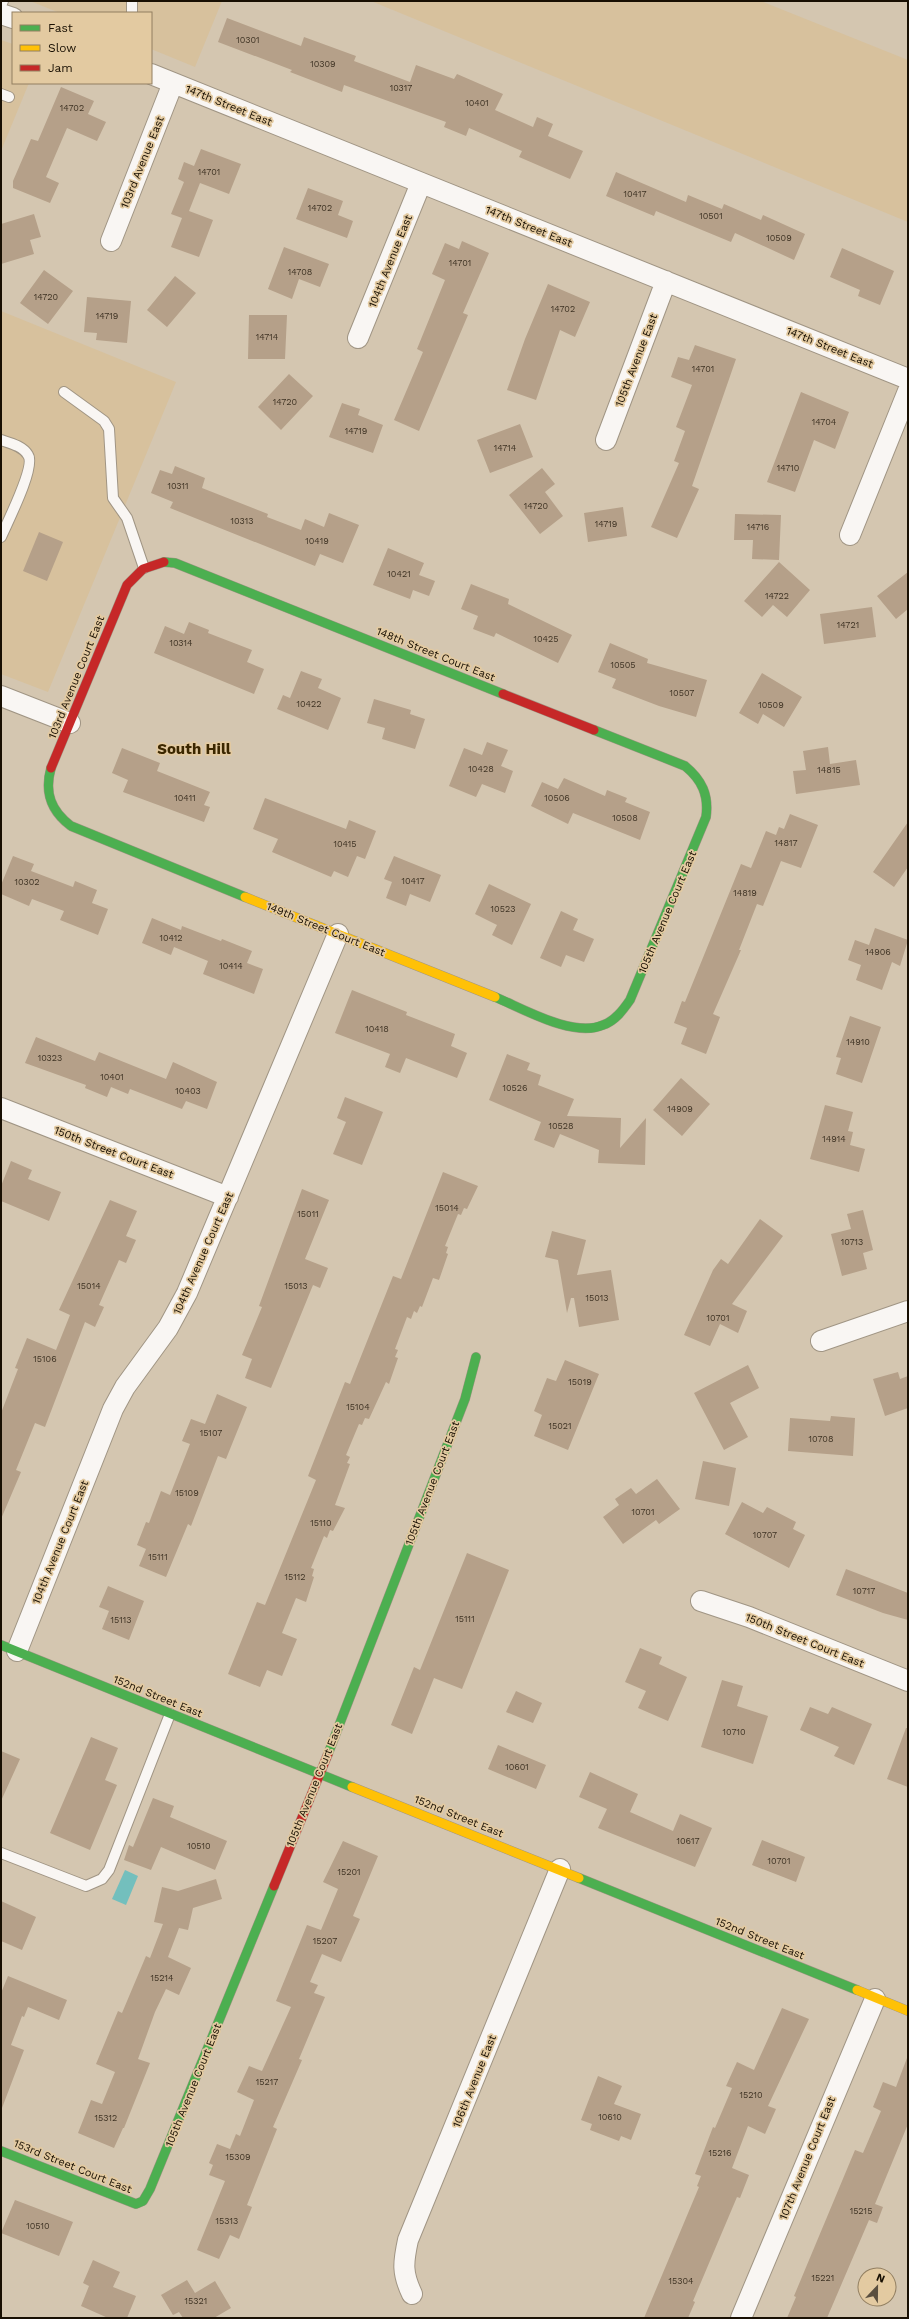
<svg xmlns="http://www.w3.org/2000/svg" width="909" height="2319" viewBox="0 0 909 2319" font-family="'Work Sans',sans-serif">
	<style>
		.built { fill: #d7c19d }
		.water { fill: #73bfbd }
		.building { fill: #b5a089 }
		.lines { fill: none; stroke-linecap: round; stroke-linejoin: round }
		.lane-casing { stroke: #a09584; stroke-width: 12 }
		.street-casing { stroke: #a09584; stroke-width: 22 }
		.fast-casing { stroke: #a09584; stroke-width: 10 }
		.slow-casing { stroke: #a09584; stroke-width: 10 }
		.jam-casing { stroke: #a09584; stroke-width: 10 }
		.lane { stroke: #f9f6f3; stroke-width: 10 }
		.street { stroke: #f9f6f3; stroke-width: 20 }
		.fast { stroke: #4caf50; stroke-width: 9 }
		.slow { stroke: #ffc107; stroke-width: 9 }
		.jam { stroke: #c62828; stroke-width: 9 }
		.labels { text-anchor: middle; stroke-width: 3.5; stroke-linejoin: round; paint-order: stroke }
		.number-label { font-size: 9px; fill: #3f3324 }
		.street-label { font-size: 11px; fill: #180f02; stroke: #e3caa1 }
		.district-label { font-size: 15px; font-weight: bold; fill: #3b2700; stroke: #e3caa1 }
	</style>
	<rect width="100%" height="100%" fill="#d4c6b0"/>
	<path class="built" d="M30,1H222L195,67L151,49V13H60Z
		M371,1H761L908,60V222Z
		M1,40L13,44V83H29L1,151Z
		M1,311L176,382L48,692L1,674Z"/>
	<path class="water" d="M125,1870L138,1876L126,1905L112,1899Z"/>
	<path class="building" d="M227,18L301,46L304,37L356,56L354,61L410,82L416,65L454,79L457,74L503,94L495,110L533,127L537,117L553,124L548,136L583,151L570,179L519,157L522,151L469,128L466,136L444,127L446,122L344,85L342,92L290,72L292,70L218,42Z
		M61,87L94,101L88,114L106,122L97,141L67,128L46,177L59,183L50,203L13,188V181L31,139L38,141Z
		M201,149L241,164L229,194L200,183L189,211L213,220L199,257L171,247L182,218L171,214L184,182L178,179L184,162L194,166Z
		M616,172L686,202L688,195L722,209L724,204L761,220L763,215L805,234L794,260L735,233L731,242L656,211L654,216L606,196Z
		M308,188L343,201L338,215L353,221L347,238L296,219Z
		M34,214L41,237L30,240L34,254L1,264V224Z
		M462,241L489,253L463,313L468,315L419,431L394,420L423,352L417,349L445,280L432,274L445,243L459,249Z
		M284,247L329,264L320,287L299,279L292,299L268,289Z
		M842,248L894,271L880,305L858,296L860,290L830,277Z
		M44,270L73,291L48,324L20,303Z
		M175,276L196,293L167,327L147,310Z
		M548,284L590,302L575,337L560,330L536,400L507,390L525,339Z
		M87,297L131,301L127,343L96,340L97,333L84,332Z
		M249,315H287L285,359H248Z
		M695,345L736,359L692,486L699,489L677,538L651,527L679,463L674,461L685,431L676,427L692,385L671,377L678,357L689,360Z
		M289,374L313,396L281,430L258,407Z
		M801,392L849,412L835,449L814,440L795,492L767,482Z
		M342,403L360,409L358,415L383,425L373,453L329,437Z
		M520,424L533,457L490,473L477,440Z
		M175,466L205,478L202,488L268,514L267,517L301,530L305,519L324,527L329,513L359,525L343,563L320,554L315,566L170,508L173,502L151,493L160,470L172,474Z
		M542,468L555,484L545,492L563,516L540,534L509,495Z
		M623,507L627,536L588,542L584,513Z
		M735,514L781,515L779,560L752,559L753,540H734Z
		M39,532L63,542L47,581L23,571Z
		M388,548L424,563L419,575L435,581L429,596L413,590L410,599L373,585Z
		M779,562L810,590L787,617L773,605L762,617L744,601Z
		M908,572V609L896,619L877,596Z
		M471,584L509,599L508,604L572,635L558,663L496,633L494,637L473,629L478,616L461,609Z
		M872,607L876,637L824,644L820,614Z
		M189,622L209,630L208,633L252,650L247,662L264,669L254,694L154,653L165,626L184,634Z
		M610,643L648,659L647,663L707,680L696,717L659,706L612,688L616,679L598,672Z
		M301,671L322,679L318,688L341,698L328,730L277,709L283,695L290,698Z
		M762,673L802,697L784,727L763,714L758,724L739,713Z
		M374,699L411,710L410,714L425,719L415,749L382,739L385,728L367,723Z
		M487,742L508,750L501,766L513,771L505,793L482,784L476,797L449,786L464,748L482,755Z
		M828,747L830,764L856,760L860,785L796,794L793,771L806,770L803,751Z
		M122,748L160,763L157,771L210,792L204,805L210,807L204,822L123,792L128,780L112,773Z
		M564,778L605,796L607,790L627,798L625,802L650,812L640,840L573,813L568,824L531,806L542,782L558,789Z
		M265,798L346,829L349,820L376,831L365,859L357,856L348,877L334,871L331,877L272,852L278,839L253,829Z
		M790,814L818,825L801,868L781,861L763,906L757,904L739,950H741L713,1014L720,1017L706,1054L681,1044L687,1028L674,1023L682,1001L685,1002L741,864L751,868L766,831L776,835L779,827L784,829Z
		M908,822V867L894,887L873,872Z
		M13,856L34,864L31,871L73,887L75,881L97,890L92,903L108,909L98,935L60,920L64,911L32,899L29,906L1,894V885Z
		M394,856L441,875L430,902L410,894L406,906L386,898L392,882L384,879Z
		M489,884L531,904L512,945L492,935L497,925L475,914Z
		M561,911L578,919L573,930L594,939L584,962L566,955L561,967L540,958Z
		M152,918L181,930L182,926L221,941L222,939L252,951L247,963L263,969L254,994L203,974L208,961L174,947L171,955L142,943Z
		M875,928L908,940L900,966L892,962L882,990L856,980L861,965L848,960L855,940L869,945Z
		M352,990L407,1012L406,1015L455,1034L451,1046L467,1053L457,1078L406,1058L400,1073L385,1067L390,1054L335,1033Z
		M850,1016L881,1027L862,1083L836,1074L841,1058L836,1057Z
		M36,1037L95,1061L99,1052L166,1079L173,1062L217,1082L207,1109L186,1101L182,1109L130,1089L128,1094L111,1087L107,1097L85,1088L86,1085L25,1063Z
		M507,1054L530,1063L527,1070L541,1075L538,1085L574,1099L567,1116L621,1118L620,1148L646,1118L645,1165L598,1163L599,1150L560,1134L554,1148L534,1140L541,1122L489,1100Z
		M681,1078L710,1104L682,1136L653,1110Z
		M345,1097L383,1112L362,1165L333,1154L346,1122L337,1118Z
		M825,1105L853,1112L848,1131L853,1132L850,1145L865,1149L859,1172L810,1159Z
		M11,1161L32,1170L28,1179L61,1192L49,1221L1,1201V1186Z
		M443,1172L478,1186L467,1209L464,1208L461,1215L458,1214L445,1246L448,1247L446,1253L448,1254L439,1280L433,1278L422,1307L420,1306L417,1313L414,1311L411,1319L407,1317L395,1349L398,1350L395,1357L398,1358L389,1384L386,1382L369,1419L365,1418L362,1425L359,1424L346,1455L350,1457L347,1463L350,1464L335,1505L345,1508L333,1531L330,1530L327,1538L324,1536L311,1568L314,1569L312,1576L314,1577L306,1602L296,1598L282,1633L297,1639L282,1676L267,1670L260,1687L228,1674L257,1602L265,1605L316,1480L308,1476L345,1382L350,1384L393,1276L401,1279Z
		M302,1189L329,1200L305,1259L328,1268L320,1288L313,1285L271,1388L245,1378L252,1359L242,1355L262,1307L259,1306Z
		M110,1200L137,1211L126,1236L136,1240L126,1263L119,1260L99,1305L104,1307L95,1327L85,1322L45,1427L35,1423L16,1470L21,1472L1,1519V1413L18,1369L15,1368L27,1338L56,1350L70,1315L59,1310Z
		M863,1210L873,1250L863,1253L867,1269L842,1276L831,1234L851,1229L847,1214Z
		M760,1219L783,1236L732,1304L747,1311L738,1333L720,1324L710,1346L684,1335L713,1270L721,1259L728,1264Z
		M552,1231L586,1240L577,1275L611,1270L619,1320L579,1327L574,1298H571L567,1313L558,1260L545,1257Z
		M565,1360L599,1374L568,1450L534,1436L542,1415L534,1411L547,1378L556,1381Z
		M748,1365L759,1388L730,1403L748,1437L724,1450L694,1393Z
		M898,1372L900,1379L908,1376V1408L885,1416L873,1379Z
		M217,1394L247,1407L226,1459L218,1456L191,1526L188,1524L166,1577L139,1566L146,1549L137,1545L146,1522L149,1523L161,1491L170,1495L190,1444L182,1441L191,1419L205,1424Z
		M831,1416L855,1418L853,1456L788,1451L790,1418L830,1421Z
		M703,1461L736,1468L729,1506L695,1499Z
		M657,1479L680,1509L659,1524L656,1520L623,1544L603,1517L619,1505L615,1499L631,1488L636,1494Z
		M742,1502L763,1513L767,1507L796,1522L793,1529L805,1535L789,1568L725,1534Z
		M467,1553L509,1570L462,1689L434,1678L412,1734L391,1725L414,1667L420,1670Z
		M846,1569L908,1593V1620L883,1613L836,1595Z
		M108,1586L144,1601L129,1640L102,1629L109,1611L99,1607Z
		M640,1648L662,1657L659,1664L687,1677L668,1721L638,1708L646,1691L625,1682Z
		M722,1680L743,1686L737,1706L768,1716L753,1764L701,1747Z
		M516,1691L542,1703L533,1723L506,1712Z
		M810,1707L828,1714L832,1707L872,1724L854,1765L834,1756L839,1747L800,1730Z
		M906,1728H908V1787L887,1779Z
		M91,1737L118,1748L105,1780L117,1785L90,1850L50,1833Z
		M498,1745L546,1765L536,1789L488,1769Z
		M1,1751L20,1759L1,1801Z
		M590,1772L638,1794L630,1812L673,1831L680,1814L712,1828L695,1867L598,1828L607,1809L579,1797Z
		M153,1798L174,1806L170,1817L227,1841L215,1870L161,1847L151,1870L124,1860L129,1845L133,1847Z
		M762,1840L805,1857L796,1882L752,1865Z
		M343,1841L378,1856L353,1916L360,1919L341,1962L322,1954L310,1982L318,1985L314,1993L325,1997L299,2059L302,2060L273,2127L277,2129L247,2205L252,2207L239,2239L230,2235L219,2259L197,2250L225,2181L209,2175L213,2165L209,2163L217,2144L230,2149L236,2134L240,2136L254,2100L237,2092L249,2066L262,2071L291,2007L276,2001L307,1925L321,1930L338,1889L323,1882Z
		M216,1879L222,1899L193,1908L188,1930L179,1928L168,1957L191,1968L179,1995L166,1989L155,2012L138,2059L150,2063L124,2128H123L114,2148L78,2133L91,2100L102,2104L115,2072L96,2064L118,2011L122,2013L146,1956L150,1958L163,1924L154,1922L162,1887L178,1891Z
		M1,1901L36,1917L22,1950L1,1941Z
		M8,1976L67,2000L59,2020L28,2007L24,2017L22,2016L11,2045L24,2050L2,2108L1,1993Z
		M782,2008L809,2019L768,2106L776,2109L765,2134L748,2126L732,2168L749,2175L740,2198L737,2197L693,2301L695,2302L688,2318H644L699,2187L697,2186L701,2176L695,2174L713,2127L715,2128L732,2088L726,2086L737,2062L754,2070Z
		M907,2058L908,2124L875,2204L883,2207L877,2223L869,2220L827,2318H787L796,2297L794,2296L855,2150L863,2153L881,2111L873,2107L883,2082L896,2087Z
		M598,2076L622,2086L614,2104L641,2114L631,2140L621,2136L619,2141L590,2130L592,2124L581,2120Z
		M15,2200L73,2222L59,2256L1,2233Z
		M93,2260L120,2272L113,2287L136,2296L127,2318H108L81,2306L89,2286L83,2283Z
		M187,2280L195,2293L215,2281L231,2308L214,2318H183L179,2312L173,2315L161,2295Z"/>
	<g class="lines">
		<g class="lane-casing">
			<path id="lane" d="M132,1V13
				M1,6L3,1
				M1,94L9,97
				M64,392L104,421L109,429L113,498L127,518L144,568
				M1,440C10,443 23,446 28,455C36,466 7,523 1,537
				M1,1853L86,1886L102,1879L109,1870L170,1714"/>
		</g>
		<g class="street-casing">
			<path id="street" d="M1,14L13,18
				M151,74L908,379
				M111,241L173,83
				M358,338L421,183
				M606,440L666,281
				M850,535L908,391
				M1,696L70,723
				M1,1108L228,1197
				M821,1341L908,1311
				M701,1601L749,1617L908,1681
				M17,1651L113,1409L125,1387L168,1328L187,1293L338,934
				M412,2294C402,2273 403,2263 408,2240L560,1869
				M741,2318L875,1999"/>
		</g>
		<g class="fast-casing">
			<path id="fast" d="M164,562L175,563L503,694
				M51,768C44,793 51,811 71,826L245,897
				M495,997C524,1009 573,1038 603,1025C615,1021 623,1010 630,1000L706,817C709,795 702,780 685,766L594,730
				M1,1645L352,1787
				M328,1754L465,1399L476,1357
				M579,1878L857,1990
				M1,2151L136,2204L143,2201L150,2189L274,1886"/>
		</g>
		<g class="slow-casing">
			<path id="slow" d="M245,897L495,997
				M352,1787L579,1878
				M857,1990L908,2011"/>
		</g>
		<g class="jam-casing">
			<path id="jam" d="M503,694L594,730
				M51,768L127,585L143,569L164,562
				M274,1886L328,1754"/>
		</g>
		<use href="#lane" class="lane"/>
		<use href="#street" class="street"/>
		<use href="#fast" class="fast"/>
		<use href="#slow" class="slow"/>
		<use href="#jam" class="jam"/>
	</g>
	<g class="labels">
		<g class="number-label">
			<text x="248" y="43">10301</text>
			<text x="323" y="67">10309</text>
			<text x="401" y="91">10317</text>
			<text x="477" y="106">10401</text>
			<text x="72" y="111">14702</text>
			<text x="209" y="175">14701</text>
			<text x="635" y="197">10417</text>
			<text x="320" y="211">14702</text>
			<text x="711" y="219">10501</text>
			<text x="779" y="241">10509</text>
			<text x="460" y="266">14701</text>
			<text x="300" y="275">14708</text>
			<text x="46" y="300">14720</text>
			<text x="563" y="312">14702</text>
			<text x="107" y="319">14719</text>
			<text x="267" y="340">14714</text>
			<text x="703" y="372">14701</text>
			<text x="285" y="405">14720</text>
			<text x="824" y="425">14704</text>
			<text x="356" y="434">14719</text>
			<text x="505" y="451">14714</text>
			<text x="788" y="471">14710</text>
			<text x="178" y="489">10311</text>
			<text x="536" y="509">14720</text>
			<text x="242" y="524">10313</text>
			<text x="606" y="527">14719</text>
			<text x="758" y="530">14716</text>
			<text x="317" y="544">10419</text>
			<text x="399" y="577">10421</text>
			<text x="777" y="599">14722</text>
			<text x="848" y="628">14721</text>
			<text x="546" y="642">10425</text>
			<text x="181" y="646">10314</text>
			<text x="623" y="668">10505</text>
			<text x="682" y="696">10507</text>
			<text x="309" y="707">10422</text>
			<text x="771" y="708">10509</text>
			<text x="481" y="772">10428</text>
			<text x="829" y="773">14815</text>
			<text x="185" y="801">10411</text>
			<text x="557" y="801">10506</text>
			<text x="625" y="821">10508</text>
			<text x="786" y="846">14817</text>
			<text x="345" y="847">10415</text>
			<text x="413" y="884">10417</text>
			<text x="27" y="885">10302</text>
			<text x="745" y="896">14819</text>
			<text x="503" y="912">10523</text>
			<text x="171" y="941">10412</text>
			<text x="878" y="955">14906</text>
			<text x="231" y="969">10414</text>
			<text x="377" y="1032">10418</text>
			<text x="858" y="1045">14910</text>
			<text x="50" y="1061">10323</text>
			<text x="112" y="1080">10401</text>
			<text x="515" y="1091">10526</text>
			<text x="188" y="1094">10403</text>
			<text x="680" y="1112">14909</text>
			<text x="561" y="1129">10528</text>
			<text x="834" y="1142">14914</text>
			<text x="447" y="1211">15014</text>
			<text x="308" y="1217">15011</text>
			<text x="852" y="1245">10713</text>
			<text x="89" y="1289">15014</text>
			<text x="296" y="1289">15013</text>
			<text x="597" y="1301">15013</text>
			<text x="718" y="1321">10701</text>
			<text x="45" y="1362">15106</text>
			<text x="580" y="1385">15019</text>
			<text x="358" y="1410">15104</text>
			<text x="560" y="1429">15021</text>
			<text x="211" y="1436">15107</text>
			<text x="821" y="1442">10708</text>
			<text x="187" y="1496">15109</text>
			<text x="643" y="1515">10701</text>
			<text x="321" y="1526">15110</text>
			<text x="765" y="1538">10707</text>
			<text x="158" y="1560">15111</text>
			<text x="295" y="1580">15112</text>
			<text x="864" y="1594">10717</text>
			<text x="465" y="1622">15111</text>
			<text x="121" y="1623">15113</text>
			<text x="734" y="1735">10710</text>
			<text x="517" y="1770">10601</text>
			<text x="688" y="1844">10617</text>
			<text x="199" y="1849">10510</text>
			<text x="779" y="1864">10701</text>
			<text x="349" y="1875">15201</text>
			<text x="325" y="1944">15207</text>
			<text x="162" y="1981">15214</text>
			<text x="267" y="2085">15217</text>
			<text x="751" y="2098">15210</text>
			<text x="610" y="2120">10610</text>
			<text x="106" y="2121">15312</text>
			<text x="720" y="2156">15216</text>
			<text x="238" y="2160">15309</text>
			<text x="861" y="2214">15215</text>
			<text x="227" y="2224">15313</text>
			<text x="38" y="2229">10510</text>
			<text x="823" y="2281">15221</text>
			<text x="681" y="2284">15304</text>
			<text x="196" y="2304">15321</text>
		</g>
		<g class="street-label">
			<text transform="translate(229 105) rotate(22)" y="4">147th Street East</text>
			<text transform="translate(142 162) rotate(-68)" y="4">103rd Avenue East</text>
			<text transform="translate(529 226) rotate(22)" y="4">147th Street East</text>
			<text transform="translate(390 261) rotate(-68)" y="4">104th Avenue East</text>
			<text transform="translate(830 347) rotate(22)" y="4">147th Street East</text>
			<text transform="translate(636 360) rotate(-69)" y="4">105th Avenue East</text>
			<text transform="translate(436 654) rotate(22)" y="4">148th Street Court East</text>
			<text transform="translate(76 677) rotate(-68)" y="4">103rd Avenue Court East</text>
			<text transform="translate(667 912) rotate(-67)" y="4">105th Avenue Court East</text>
			<text transform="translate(326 929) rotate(22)" y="4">149th Street Court East</text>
			<text transform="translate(114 1152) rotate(21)" y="4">150th Street Court East</text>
			<text transform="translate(203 1253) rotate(-66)" y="4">104th Avenue Court East</text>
			<text transform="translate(432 1483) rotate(-69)" y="4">105th Avenue Court East</text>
			<text transform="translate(60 1542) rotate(-68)" y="4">104th Avenue Court East</text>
			<text transform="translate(805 1640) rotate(22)" y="4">150th Street Court East</text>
			<text transform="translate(158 1696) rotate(22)" y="4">152nd Street East</text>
			<text transform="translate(314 1785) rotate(-68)" y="4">105th Avenue Court East</text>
			<text transform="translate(459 1816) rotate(22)" y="4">152nd Street East</text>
			<text transform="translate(760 1938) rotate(22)" y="4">152nd Street East</text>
			<text transform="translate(474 2081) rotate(-68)" y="4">106th Avenue East</text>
			<text transform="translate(193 2085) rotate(-68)" y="4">105th Avenue Court East</text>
			<text transform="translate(807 2158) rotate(-68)" y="4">107th Avenue Court East</text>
			<text transform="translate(73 2166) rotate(22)" y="4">153rd Street Court East</text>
		</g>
		<g class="district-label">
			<text x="194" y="754">South Hill</text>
		</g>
	</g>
	<rect width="909" height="2319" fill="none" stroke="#180f02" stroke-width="4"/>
	<rect x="12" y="12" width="140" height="72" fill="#e3caa1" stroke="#927f61"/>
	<rect x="20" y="25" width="20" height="6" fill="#4caf50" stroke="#927f61"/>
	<text x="48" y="32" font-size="12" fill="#180f02">Fast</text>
	<rect x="20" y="45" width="20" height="6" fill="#ffc107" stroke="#927f61"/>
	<text x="48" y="52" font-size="12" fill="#180f02">Slow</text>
	<rect x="20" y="65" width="20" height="6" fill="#c62828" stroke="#927f61"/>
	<text x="48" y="72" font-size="12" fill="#180f02">Jam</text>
	<g transform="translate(877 2287) rotate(22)"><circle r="19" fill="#e3caa1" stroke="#927f61"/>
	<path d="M0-3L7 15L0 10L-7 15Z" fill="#5a4f3f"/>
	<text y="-6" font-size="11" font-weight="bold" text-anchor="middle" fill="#180f02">N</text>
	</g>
</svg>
